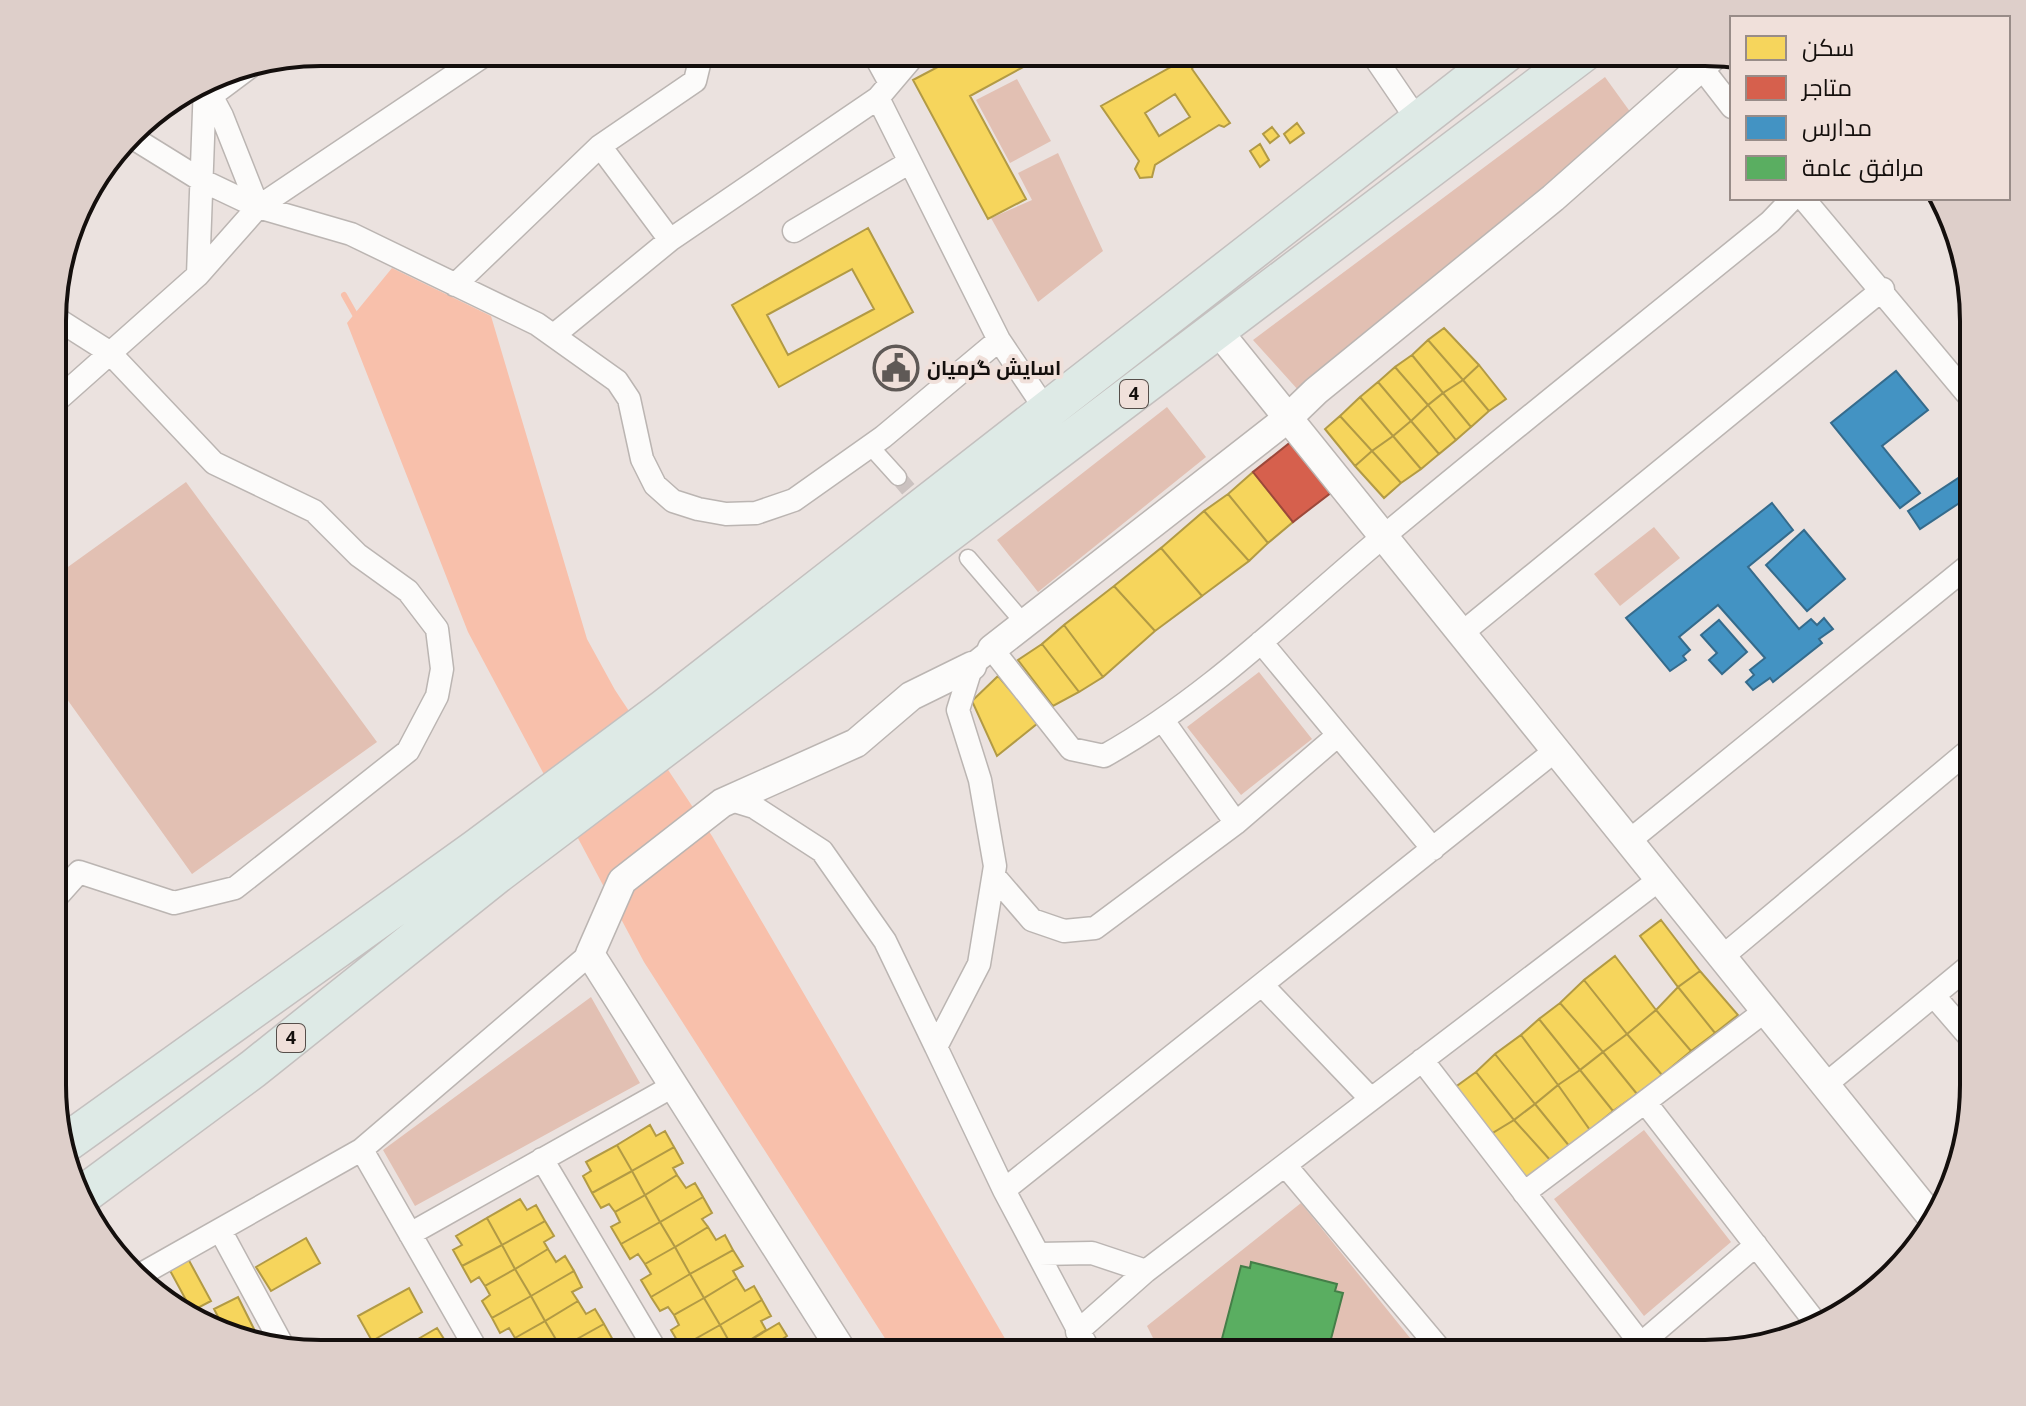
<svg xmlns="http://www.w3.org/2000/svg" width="2026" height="1406" viewBox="0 0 2026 1406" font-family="'Open Sans',Cairo,sans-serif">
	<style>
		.green { fill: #e2c0b3 }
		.water { fill: #f8c0ab }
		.homes { fill: #f6d55c; stroke: #b29a44; stroke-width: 2; fill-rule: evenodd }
		.shops { fill: #d6604d; stroke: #9c483a; stroke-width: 2 }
		.schools { fill: #4393c3; stroke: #356b8c; stroke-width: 2 }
		.public { fill: #5aae61; stroke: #457e48; stroke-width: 2 }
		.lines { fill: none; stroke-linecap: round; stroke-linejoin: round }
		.stream { stroke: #f8c0ab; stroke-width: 6 }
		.pedestrian-tunnel { stroke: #cbc2c0; stroke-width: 16; stroke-dasharray: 16 8; stroke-linecap: butt }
		.pedestrian-casing { stroke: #bbb5b2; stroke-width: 19 }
		.minor-casing { stroke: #bbb5b2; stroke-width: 25 }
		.tertiary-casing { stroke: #bbb5b2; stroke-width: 31 }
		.trunk-casing { stroke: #c4c0bf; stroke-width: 41 }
		.pedestrian { stroke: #fcfbfa; stroke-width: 16 }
		.minor { stroke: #fcfbfa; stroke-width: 22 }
		.tertiary { stroke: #fcfbfa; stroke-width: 28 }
		.trunk { stroke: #deeae6; stroke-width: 38 }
		.labels { text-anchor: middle; stroke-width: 8; stroke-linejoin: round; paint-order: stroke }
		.shield { fill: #f0e0da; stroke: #564e4a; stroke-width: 2 }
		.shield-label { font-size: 18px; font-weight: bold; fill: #140f0d }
		.poi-label { font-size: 20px; font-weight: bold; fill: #140f0d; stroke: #f0e0da; text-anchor: start }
		.rim { fill: none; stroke: #140f0d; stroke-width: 4 }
	</style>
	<rect width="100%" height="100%" fill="#ebe2df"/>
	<path class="green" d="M1605,77L1631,113L1299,391L1253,340Z
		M1017,79L1051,141L1010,163L976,100Z
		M1058,153L1103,251L1038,302L991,218L1032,200L1018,173Z
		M1167,407L1206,457L1038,592L997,540Z
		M186,482L377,742L192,874L54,681V577Z
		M1654,527L1680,558L1620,606L1594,574Z
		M1259,672L1312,739L1241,795L1187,727Z
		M591,997L640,1083L415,1206L383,1150Z
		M1644,1130L1731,1242L1644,1316L1554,1199Z
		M1301,1203L1423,1354H1161L1147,1326Z"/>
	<path class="water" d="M392,268L491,316L587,639L615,690L712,836L1014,1354H895L644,962L468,632L347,323Z"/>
	<path class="homes" d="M966,52H1020L1027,65L970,96L1026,199L988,219L913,80Z
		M1191,52L1196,60L1192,69L1230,123L1224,127L1219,125L1155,165L1152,177L1140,178L1135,169L1139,161L1101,106L1176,64L1179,52ZM1175,94L1190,117L1159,136L1145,113Z
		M1297,123L1304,133L1290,143L1284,134Z
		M1272,127L1279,136L1270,143L1263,134Z
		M1260,144L1269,160L1260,167L1250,151Z
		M868,228L913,312L779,387L732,305ZM852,269L874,309L788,355L767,315Z
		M1444,328L1479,365L1463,380L1428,340Z
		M1428,340L1463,380L1443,393L1412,355Z
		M1412,355L1443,393L1428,405L1395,367Z
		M1479,365L1506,399L1489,411L1463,380Z
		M1395,367L1428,405L1411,421L1378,382Z
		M1463,380L1489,411L1471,427L1443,393Z
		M1378,382L1411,421L1393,436L1360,397Z
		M1443,393L1471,427L1456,440L1428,405Z
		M1360,397L1393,436L1372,451L1340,416Z
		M1428,405L1456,440L1439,454L1411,421Z
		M1340,416L1372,451L1355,466L1325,429Z
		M1411,421L1439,454L1421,469L1393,436Z
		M1393,436L1421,469L1401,483L1372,451Z
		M1372,451L1401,483L1384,498L1355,466Z
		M1253,472L1293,522L1268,543L1228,494Z
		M1228,494L1268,543L1249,561L1204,511Z
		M1204,511L1249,561L1202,596L1161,548Z
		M1161,548L1202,596L1155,631L1114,586Z
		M1114,586L1155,631L1103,677L1064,625Z
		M1064,625L1103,677L1079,692L1042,644Z
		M1042,644L1079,692L1053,706L1018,660Z
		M998,676L1038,723L997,756L972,701Z
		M1661,920L1700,971L1678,987L1640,936Z
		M1615,956L1656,1010L1627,1034L1584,980Z
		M1700,971L1738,1015L1715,1033L1678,987Z
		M1584,980L1627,1034L1603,1052L1560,1003Z
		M1678,987L1715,1033L1691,1051L1656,1010Z
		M1560,1003L1603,1052L1580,1070L1539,1019Z
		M1656,1010L1691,1051L1662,1075L1627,1034Z
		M1539,1019L1580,1070L1558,1085L1521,1035Z
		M1627,1034L1662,1075L1637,1094L1603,1052Z
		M1521,1035L1558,1085L1535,1104L1495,1054Z
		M1603,1052L1637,1094L1613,1111L1580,1070Z
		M1495,1054L1535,1104L1514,1120L1476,1072Z
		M1580,1070L1613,1111L1590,1130L1558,1085Z
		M1476,1072L1514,1120L1491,1134L1454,1088Z
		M1558,1085L1590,1130L1570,1147L1535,1104Z
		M1535,1104L1570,1147L1551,1161L1514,1120Z
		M1514,1120L1551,1161L1527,1179L1491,1134Z
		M650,1125L656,1136L665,1131L674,1147L632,1171L617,1145Z
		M617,1145L632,1171L592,1193L583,1176L591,1171L586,1162Z
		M674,1147L683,1163L673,1168L677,1175L645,1195L632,1171Z
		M632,1171L645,1195L615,1212L609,1204L601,1208L592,1193Z
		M677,1175L686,1188L695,1183L703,1197L660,1222L645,1195Z
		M645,1195L660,1222L621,1244L611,1227L620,1222L615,1212Z
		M703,1197L712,1213L702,1219L708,1227L675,1247L660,1222Z
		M520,1199L527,1210L536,1205L545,1221L502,1245L487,1218Z
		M487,1218L502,1245L462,1266L453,1250L462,1245L456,1236Z
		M545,1221L554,1236L544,1242L548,1249L515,1269L502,1245Z
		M660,1222L675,1247L645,1264L638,1254L630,1259L621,1244Z
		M708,1227L716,1240L725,1235L733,1250L690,1274L675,1247Z
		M306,1238L320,1263L271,1291L256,1267Z
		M502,1245L515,1269L485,1286L479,1277L471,1282L462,1266Z
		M675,1247L690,1274L651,1297L641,1280L651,1274L645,1264Z
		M548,1249L556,1262L565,1256L574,1271L531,1296L515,1269Z
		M733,1250L743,1266L733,1271L737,1278L704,1298L690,1274Z
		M186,1255L211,1301L192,1311L167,1265Z
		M515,1269L531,1296L492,1318L482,1301L490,1295L485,1286Z
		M574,1271L582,1287L572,1292L578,1301L545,1321L531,1296Z
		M690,1274L704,1298L674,1315L668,1307L660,1311L651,1297Z
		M737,1278L745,1291L754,1286L762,1300L720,1325L704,1298Z
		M409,1288L422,1312L372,1341L358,1316Z
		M531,1296L545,1321L515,1338L509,1328L500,1333L492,1318Z
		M238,1297L262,1345L228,1336L214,1309Z
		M704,1298L720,1325L681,1347L671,1330L679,1325L674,1315Z
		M762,1300L771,1316L761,1321L766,1330L734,1350L720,1325Z
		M578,1301L586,1314L595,1309L604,1324L561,1348L545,1321Z
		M545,1321L561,1348L551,1354H512L521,1348L515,1338Z
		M779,1323L787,1336L775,1344L780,1351L737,1354L734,1350Z
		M604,1324L613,1340L603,1345L607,1352L564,1354L561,1348Z
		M720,1325L734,1350L727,1354H684L681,1347Z
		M437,1328L451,1350L446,1354L394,1353Z
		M366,1341L373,1353H343Z"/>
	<path class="shops" d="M1292,441L1332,492L1293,522L1253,472Z"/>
	<path class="schools" d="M1896,371L1928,410L1882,446L1920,493L1900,508L1831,423Z
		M1969,471L1973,478V494L1920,529L1908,511Z
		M1772,503L1793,530L1748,567L1799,629L1811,619L1817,625L1824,618L1833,629L1819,639L1822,643L1773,682L1770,678L1753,690L1746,682L1754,675L1750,670L1765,658L1718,605L1679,637L1690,650L1683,656L1686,660L1670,671L1626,618Z
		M1804,530L1845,579L1807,611L1766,565Z
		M1719,620L1747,652L1722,674L1709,660L1717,653L1701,635Z"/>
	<path class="public" d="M1251,1262L1337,1284L1335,1291L1343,1293L1327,1354H1218L1241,1266L1250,1268Z"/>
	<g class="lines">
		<path class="stream" d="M344,295L357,318"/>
		<path class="pedestrian-tunnel" d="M898,477L925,509"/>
		<g class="pedestrian-casing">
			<path id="pedestrian" d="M870,446L898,477
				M968,558L1024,623"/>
		</g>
		<g class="minor-casing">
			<path id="minor" d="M873,52L890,83
				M1371,52L1418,121
				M1701,67L1732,107
				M205,84L222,116L258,207
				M211,96L251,66
				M878,98L999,340
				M130,136L201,180L258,207L351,234L537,324L617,381L629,399L642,459L655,485L673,501L698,509L726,514L756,513L794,500L883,437L999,340L1046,410
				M1803,198L1973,401
				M794,231L910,162
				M670,240L878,98L917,52
				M198,275L205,84
				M455,285L600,146L695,81L702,52
				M54,317L109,352L214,463L314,511L358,555L408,591L437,629L442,669L437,696L408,751L235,888L174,903L79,872L54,900
				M554,335L670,240L600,146
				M54,403L198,275L258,207L489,52
				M1462,633L1883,289
				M1261,642L1433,849
				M1164,722L1236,823
				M728,799L754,807L822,851L885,941L936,1047
				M1629,841L1973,562
				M994,876L1032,920L1064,931L1095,928L1236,823L1337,736
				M1722,957L1973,747
				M1262,985L1371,1099
				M1934,996L1973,1041
				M1422,1060L1641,1344
				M1825,1085L1973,963
				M1645,1102L1765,1011
				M362,1150L479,1354
				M542,1159L658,1354
				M1285,1165L1444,1354
				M1004,1190L1556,750
				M1524,1193L1645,1102L1819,1327
				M220,1230L285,1350
				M410,1234L673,1086
				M1039,1254L1092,1253L1146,1271
				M138,1276L361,1150L590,954
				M1077,1332L1146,1271L1660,879
				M817,1354L837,1342
				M1091,1354L1004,1190L936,1047L979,964L995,866L980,780L958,710L972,665L992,649L1071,749L1104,756C1208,698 1293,612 1384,536C1511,430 1641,327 1770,222L1793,198
				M1629,1354L1756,1245"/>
		</g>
		<g class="tertiary-casing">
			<path id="tertiary" d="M1218,331L1934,1220
				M992,649L1288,418L1316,391L1553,198L1717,53
				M844,1354L590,954L622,881L722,803L856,743L911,696L972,666"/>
		</g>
		<g class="trunk-casing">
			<path id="trunk" d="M63,1145L476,849L664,709L1507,52
				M80,1197L253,1069L497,874L1584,52"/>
		</g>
		<use href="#pedestrian" class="pedestrian"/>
		<use href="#minor" class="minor"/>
		<use href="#tertiary" class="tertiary"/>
		<use href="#trunk" class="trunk"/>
	</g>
	<defs>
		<g id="civic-ring" transform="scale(2.3)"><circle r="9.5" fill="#f0e0da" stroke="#5f5956" stroke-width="1.5"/><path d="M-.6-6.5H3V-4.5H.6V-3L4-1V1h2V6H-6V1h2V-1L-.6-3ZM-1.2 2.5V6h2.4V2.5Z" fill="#5f5956"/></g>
	</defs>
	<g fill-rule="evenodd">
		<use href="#civic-ring" x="896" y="368"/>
	</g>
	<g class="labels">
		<g class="shield">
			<rect x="1120" y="380" width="28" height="28" rx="6"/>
			<rect x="277" y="1024" width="28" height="28" rx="6"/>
		</g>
		<g class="shield-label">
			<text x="1134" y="400">4</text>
			<text x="291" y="1044">4</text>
		</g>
		<g class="poi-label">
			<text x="927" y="375">اسايش گرميان</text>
		</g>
	</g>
	<path d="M0 0H2026V1406H0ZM321 66H1705A255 255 0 0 1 1960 321V1085A255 255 0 0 1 1705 1340H321A255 255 0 0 1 66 1085V321A255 255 0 0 1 321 66Z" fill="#decfca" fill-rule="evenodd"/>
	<path class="rim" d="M321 66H1705A255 255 0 0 1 1960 321V1085A255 255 0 0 1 1705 1340H321A255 255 0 0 1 66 1085V321A255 255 0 0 1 321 66Z"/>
	<rect x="1730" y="16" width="280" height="184" fill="#f0e0da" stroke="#988c88" stroke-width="2"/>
	<rect x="1746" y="36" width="40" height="24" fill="#f6d55c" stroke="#988c88" stroke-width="2"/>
	<text x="1802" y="56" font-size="24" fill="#140f0d">سكن</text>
	<rect x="1746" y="76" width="40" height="24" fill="#d6604d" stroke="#988c88" stroke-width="2"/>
	<text x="1802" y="96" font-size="24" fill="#140f0d">متاجر</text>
	<rect x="1746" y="116" width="40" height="24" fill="#4393c3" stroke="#988c88" stroke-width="2"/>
	<text x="1802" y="136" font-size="24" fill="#140f0d">مدارس</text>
	<rect x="1746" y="156" width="40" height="24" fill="#5aae61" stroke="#988c88" stroke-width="2"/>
	<text x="1802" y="176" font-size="24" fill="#140f0d">مرافق عامة</text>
</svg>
